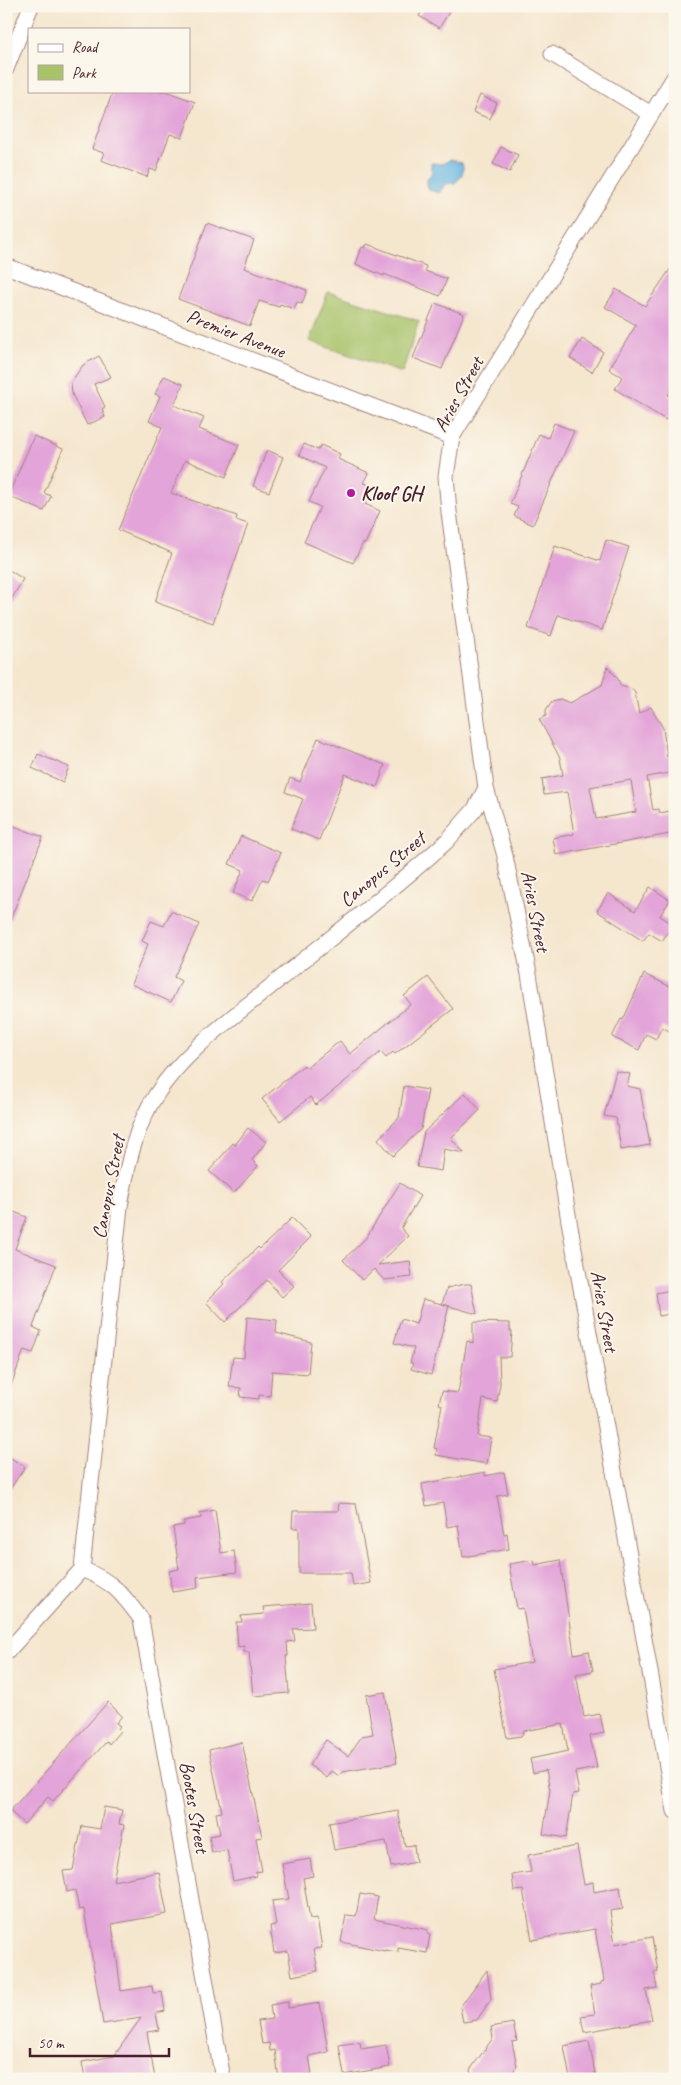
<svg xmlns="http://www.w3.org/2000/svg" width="681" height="2085" viewBox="0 0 681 2085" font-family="Caveat,sans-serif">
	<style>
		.green { fill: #a8c36a; stroke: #79714a }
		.water { fill: #68b5e1; stroke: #596a86 }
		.building { fill: #e3a5d9; fill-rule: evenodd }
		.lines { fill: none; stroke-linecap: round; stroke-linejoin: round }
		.minor-casing { stroke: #a0827c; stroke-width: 17 }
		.minor { stroke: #fff; stroke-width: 15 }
		.poi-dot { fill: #b5179e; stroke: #fbf7ec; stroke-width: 2 }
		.labels { text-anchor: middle; stroke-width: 4; stroke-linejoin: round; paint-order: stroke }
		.street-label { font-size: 20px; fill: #4a1f2b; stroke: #fbf7ec }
		.poi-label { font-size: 20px; font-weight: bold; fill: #4a1f2b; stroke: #fbf7ec; text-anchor: start }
	</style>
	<rect width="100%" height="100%" fill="#fbf7ec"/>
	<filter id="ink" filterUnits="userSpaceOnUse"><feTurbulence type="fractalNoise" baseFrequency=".02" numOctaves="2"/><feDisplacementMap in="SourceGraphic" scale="10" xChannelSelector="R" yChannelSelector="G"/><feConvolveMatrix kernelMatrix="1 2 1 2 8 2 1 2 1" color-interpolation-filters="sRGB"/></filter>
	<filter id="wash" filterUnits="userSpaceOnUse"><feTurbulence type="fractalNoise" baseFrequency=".0096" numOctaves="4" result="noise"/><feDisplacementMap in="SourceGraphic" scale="20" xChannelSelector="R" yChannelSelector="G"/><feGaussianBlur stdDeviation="1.12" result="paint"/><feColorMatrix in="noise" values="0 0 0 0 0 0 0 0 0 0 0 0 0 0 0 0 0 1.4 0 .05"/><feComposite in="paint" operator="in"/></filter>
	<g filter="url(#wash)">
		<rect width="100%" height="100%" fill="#f5e6ce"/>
		<path class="green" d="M328,292L419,321L402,373L309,341Z"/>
		<path class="water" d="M450,160L462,163C465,172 461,177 455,183L445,184L439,193L429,190C426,183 426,178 432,173L431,163L442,164Z"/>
		<g id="blocks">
			<path class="building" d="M425,6H453L439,28L419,16Z
				M113,91H166L195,102L182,138L170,134L156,171L150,169L147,177L101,160L104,153L92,149Z
				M480,95L497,103L490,119L473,112Z
				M501,147L518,155L510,172L493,164Z
				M207,223L254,240L244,268L307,290L302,304L297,302L294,309L280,304L279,307L259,301L250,326L178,299Z
				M367,244L426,266L425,271L447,279L440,296L384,274V276L356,264L362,247L365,248Z
				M675,262V385L668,395L675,399V406L666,420L615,389L622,377L609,369L636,325L605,307L616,289L645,306Z
				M435,303L464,314L442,369L413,358Z
				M582,339L603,352L592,372L570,358Z
				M99,356L111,377L94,384L105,407L102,409L105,417L87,425L72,394L71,382L83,365Z
				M164,376L183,384L174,405L204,418L199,429L239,445L226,477L185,460L171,493L237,516L236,520L248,524L213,623L155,602L172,553L118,530L162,427L149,421L160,396L155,394Z
				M554,423L574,431L533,525L514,516L518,507L510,504L539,434L548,438Z
				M34,436L63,449L44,493L51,496L44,511L8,496Z
				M304,444L318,450L321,445L340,454L338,459L369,473L364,483L373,486L365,504L380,511L365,544L363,543L353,563L304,542L320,507L309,502L325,468L299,455Z
				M267,450L283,457L269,492L253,486Z
				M606,540L629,547L602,630L558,615L551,636L528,628L555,546L600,561Z
				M6,568L23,579L6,609Z
				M607,667L617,677L621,686L632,689L635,693L639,714L651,707L663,728L667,757L675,755V772L647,777L653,810L659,809L660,813L675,810V833L556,855L553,838L574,834L567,792L544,795L542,779L563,775L560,758L539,719L546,716V710L552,701L560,699L570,703L602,685ZM631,780L636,812L596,819L590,787Z
				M318,738L385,765L377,787L345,774L319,840L291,829L303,799L285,792L290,778L300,782Z
				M38,754L69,767L63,782L32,768Z
				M6,823L43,837L7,928H6Z
				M241,836L281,853L268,881L263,879L252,901L233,893L243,870L229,864Z
				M650,887L670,900L660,916L673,924L662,941L649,933L643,941L597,911L608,893L635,911Z
				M171,911L199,924L174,977L181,981L171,1002L131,984L148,944L142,941L151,921L164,926Z
				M644,974L675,989V1034L662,1027L656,1039L646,1034L639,1050L612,1037L621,1019L623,1020Z
				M428,977L453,1009L395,1054L393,1052L386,1058L381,1052L316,1105L310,1097L280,1121L262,1099L304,1065L306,1068L340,1041L350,1054L411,1004L404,996Z
				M616,1071L630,1074L627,1086L640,1089L650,1145L621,1150L616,1118L604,1116Z
				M404,1086L428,1090L421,1129L393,1156L378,1139L399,1118Z
				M465,1093L480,1110L451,1138L464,1153L444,1149L441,1171L417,1167L424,1132Z
				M248,1128L266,1142L252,1160L258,1166L234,1193L209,1171L233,1143L235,1145Z
				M400,1183L420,1196L401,1228L408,1236L378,1265L410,1261L412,1277L384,1280L374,1269L362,1280L343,1260L366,1238Z
				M6,1209L27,1217L15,1249L56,1265L33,1327L41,1331L33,1353L24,1350L8,1394H6Z
				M292,1218L311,1237L278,1270L294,1286L282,1297L267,1280L225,1322L206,1302L224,1284L222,1282L258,1247L260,1249Z
				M465,1284H471L477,1314L442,1304L447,1288Z
				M675,1289V1313L659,1316L656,1293Z
				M423,1299L449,1306L431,1375L411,1369L413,1363H410L414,1348L394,1343L401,1319L416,1324Z
				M247,1317L277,1320L276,1333L311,1342L308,1374L272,1371L270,1396L259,1395V1399L240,1397L241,1388L229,1387L233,1357L244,1358Z
				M473,1322L510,1323V1331H512L510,1357H499L500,1384L497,1402L483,1399L477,1436L491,1438L487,1464L436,1455L437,1449L434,1448L442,1405L439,1404L442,1391L458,1393L467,1341L473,1343Z
				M6,1455L25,1467L6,1495Z
				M485,1472V1476L504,1472L508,1494L497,1496L504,1534L507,1533L509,1549L463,1557L458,1525L447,1527L443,1503L426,1506L422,1484Z
				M339,1503L356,1504L371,1583L353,1586L351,1573H299V1528H292L293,1511H338Z
				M215,1510L221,1553L234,1551L237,1572L197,1577L198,1588L172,1592L169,1571L179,1569L173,1527L184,1525V1521L201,1518L200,1513Z
				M534,1560L535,1565L560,1560L574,1654L589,1651L593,1671L576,1674L584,1717L600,1714L604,1733L590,1736L597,1768L575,1772L579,1793L573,1794L566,1838L543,1834L550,1790L546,1770L533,1773L530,1759L568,1751L563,1724L524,1731L521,1736L507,1738L494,1669L532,1662L523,1608L517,1609L509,1564Z
				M311,1603L313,1628L293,1629L295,1641L287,1642L288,1656H286L289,1693L253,1696L249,1652H244V1646L238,1647L236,1622H242L241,1616L264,1614L263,1607Z
				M385,1692L397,1763L342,1772L339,1776L332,1771L327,1778L309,1765L326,1740L348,1756L362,1736L373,1734L366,1695Z
				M108,1702L122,1716L116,1723L120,1726L118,1729L120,1731L109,1744L107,1741L53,1801L48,1797L24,1824L10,1811Z
				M242,1742L262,1837L256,1838L262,1871L256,1872V1876L233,1881L227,1850L212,1853L209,1836L220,1834L216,1813L222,1812L209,1750Z
				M104,1807L122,1810L119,1824L124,1825L113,1881L159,1872L167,1914L112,1924L121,1991L152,1986L153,1993L162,1992L165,2011L156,2013L159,2030L147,2032L155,2079H85L82,2062L114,2056L141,2018L103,2024L84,1909L79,1910L75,1890L67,1892L63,1871L73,1870L82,1826L100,1829Z
				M398,1811L405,1846L414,1845L416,1862L391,1867L386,1841L334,1850L329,1823Z
				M577,1846L584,1884L593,1882L594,1892L620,1887L623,1909L610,1911L615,1944L652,1937L658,1972H654L657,1988L646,1990L652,2020L584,2032L581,2016L595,2014L590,1986L601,1984V1982L604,1981L595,1929L532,1940L523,1890L514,1891L512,1875L531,1872L528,1855Z
				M310,1859L313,1876L303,1878L310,1919L317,1918L322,1948L314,1949L318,1971L292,1976L288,1951L274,1953L270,1926L276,1925L272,1901L289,1899L282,1864Z
				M360,1894L378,1897L374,1919L428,1930L427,1934H430L427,1953L398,1948V1952L385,1950V1951L341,1942L346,1915L356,1916Z
				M487,1970L491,1999L477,2020L463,2022L460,2007Z
				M288,2002V2008L320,2003L328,2052L309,2056L312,2074L279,2079L275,2050L270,2051L269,2043L262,2044L258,2021L272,2019L270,2005Z
				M513,2023L517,2041L512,2042L517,2066L508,2079H472L470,2070L493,2038L491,2027Z
				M589,2041L596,2079H570L564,2046Z
				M360,2042L361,2049L386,2045L390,2067L344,2075L339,2045Z"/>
		</g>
	</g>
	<g filter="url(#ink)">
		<use href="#blocks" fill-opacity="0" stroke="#a0827c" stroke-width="1"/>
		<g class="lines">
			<g class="minor-casing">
				<path id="minor" d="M552,54L651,114
					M6,69L31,6
					M675,76L452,437L446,476L449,512L486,788L505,856L529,974L569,1221L675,1811
					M6,266L452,437
					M82,1569C113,1582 121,1592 141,1619L223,2079
					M6,1653L82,1569L120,1206C127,1169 134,1128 156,1095C183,1053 227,1022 265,991C326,941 389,894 447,841L475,809L486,788"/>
			</g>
			<use href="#minor" class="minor"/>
		</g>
	</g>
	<circle class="poi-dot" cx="351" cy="493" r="5"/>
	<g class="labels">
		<g class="street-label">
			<text transform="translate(236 333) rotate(21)" y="7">Premier Avenue</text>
			<text transform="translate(458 394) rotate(-61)" y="7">Aries Street</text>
			<text transform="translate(382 869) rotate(-40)" y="7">Canopus Street</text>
			<text transform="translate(536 911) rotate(79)" y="7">Aries Street</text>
			<text transform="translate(108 1187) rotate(-79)" y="7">Canopus Street</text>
			<text transform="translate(605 1311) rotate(80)" y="7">Aries Street</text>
			<text transform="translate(195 1807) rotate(80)" y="7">Bootes Street</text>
		</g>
		<g class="poi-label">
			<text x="361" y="500">Kloof GH</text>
		</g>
	</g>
	<rect width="681" height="2085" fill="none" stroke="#fbf7ec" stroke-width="25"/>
	<rect x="28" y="28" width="162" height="65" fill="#fbf7ec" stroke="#b4a19f"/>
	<rect x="38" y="44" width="25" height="8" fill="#ffffff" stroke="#b4a19f"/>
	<text x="72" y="52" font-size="15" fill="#4a1f2b">Road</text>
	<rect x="38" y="65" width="25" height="15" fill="#a8c36a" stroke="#b4a19f"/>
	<text x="72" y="78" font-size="15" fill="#4a1f2b">Park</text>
	<path d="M30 2048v8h139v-8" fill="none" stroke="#4a1f2b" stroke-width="2.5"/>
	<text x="38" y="2048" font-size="15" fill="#4a1f2b" stroke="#fbf7ec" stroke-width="4" paint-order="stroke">50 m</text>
</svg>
